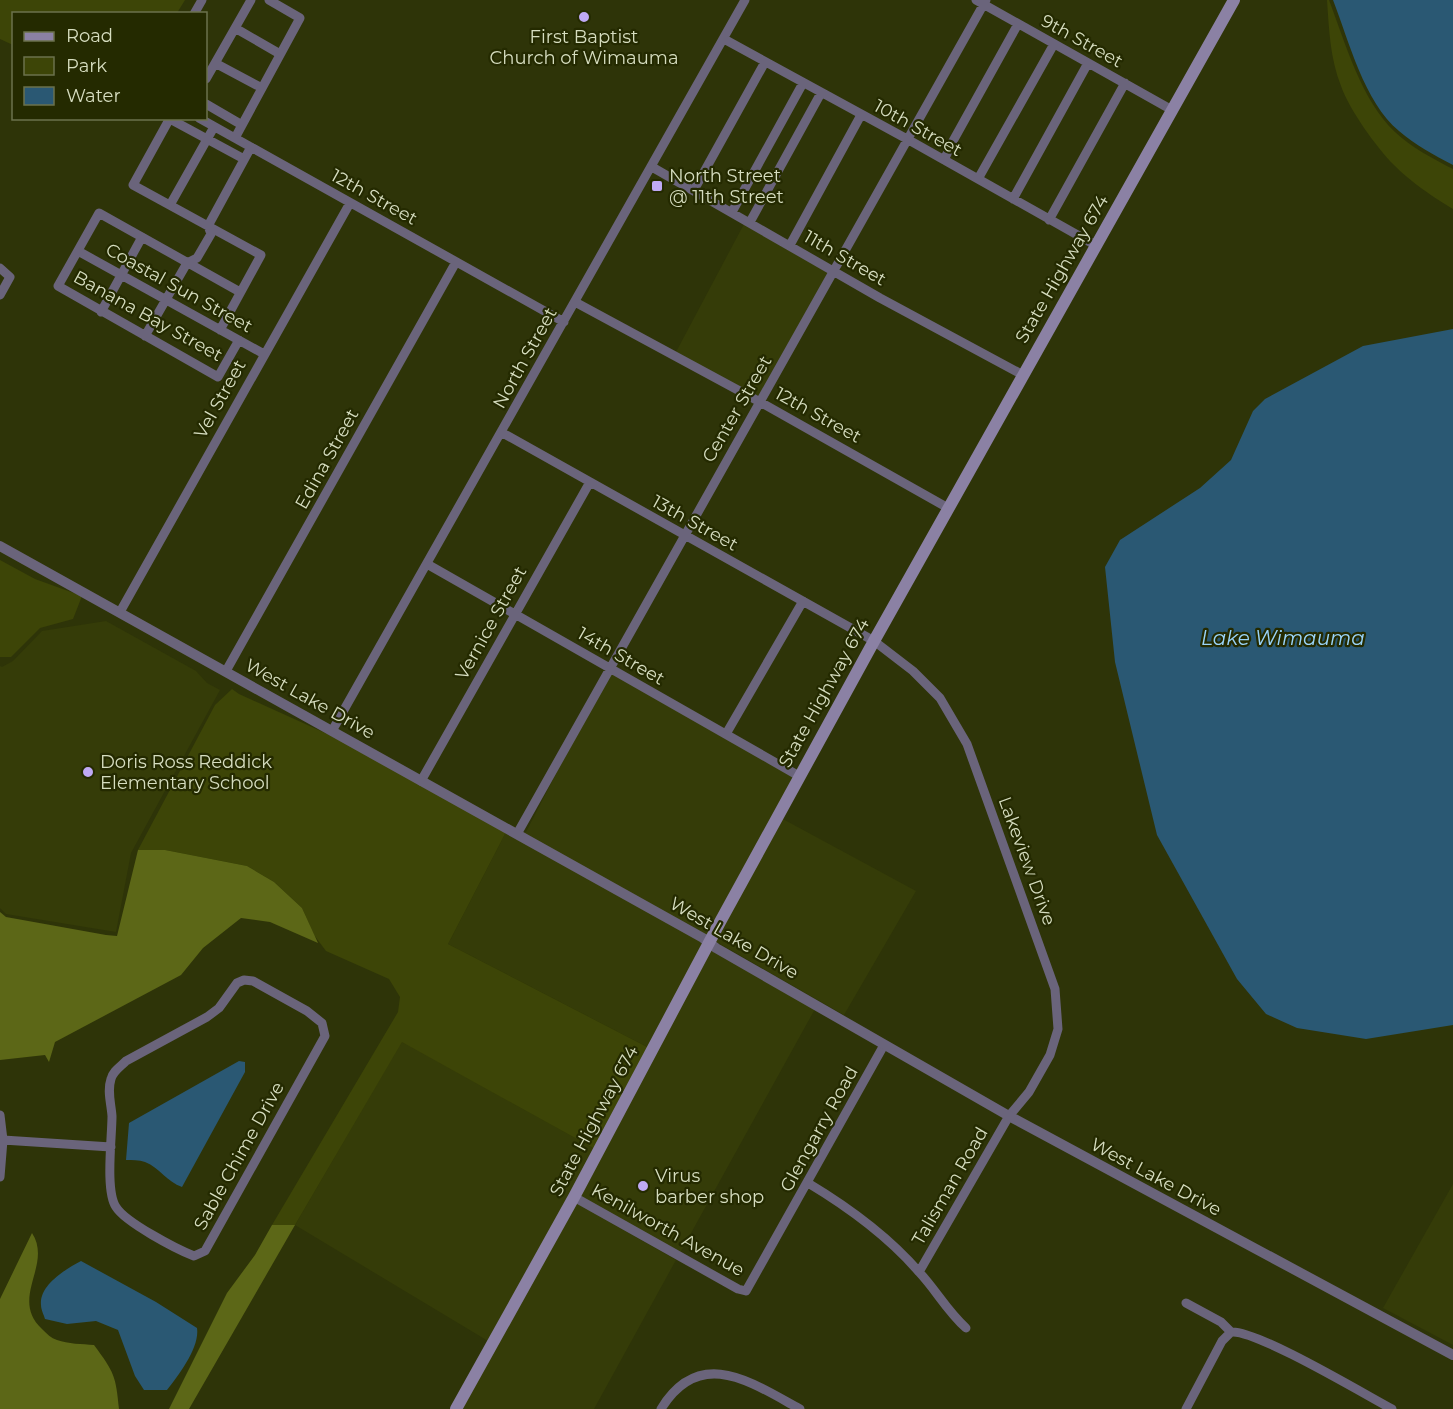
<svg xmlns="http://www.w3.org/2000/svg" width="1453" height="1409" viewBox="0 0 1453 1409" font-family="Montserrat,sans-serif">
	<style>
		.built { fill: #353c08 }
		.green { fill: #3d4507 }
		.forest { fill: #5c6717 }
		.water { fill: #2a5873 }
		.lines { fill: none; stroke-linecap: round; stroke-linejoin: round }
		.minor { stroke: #6a647b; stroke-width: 9 }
		.tertiary { stroke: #6a647b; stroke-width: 10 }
		.secondary { stroke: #8b81a4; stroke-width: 12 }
		.poi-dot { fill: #bfa9f4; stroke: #242a00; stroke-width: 2 }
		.labels { text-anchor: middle; stroke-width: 4.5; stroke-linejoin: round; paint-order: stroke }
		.poi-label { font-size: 18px; fill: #d6ddbf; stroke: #242a00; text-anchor: start }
		.street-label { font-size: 18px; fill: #d6ddbf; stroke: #242a00 }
		.water-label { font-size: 20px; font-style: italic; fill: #9ad4f9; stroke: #242a00 }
	</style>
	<rect width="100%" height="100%" fill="#2e3408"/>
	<path class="built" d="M744,224L828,273L758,397L676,352Z
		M106,621L196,671L207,683L220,690L131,853L116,932L6,914L0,908V666L2,667L13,661L42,631Z
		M611,673L794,777L708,936L523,833L526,832L559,768Z
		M781,818L916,891L844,1015L715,941Z
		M506,832L704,943L649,1048L448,944Z
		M712,948L815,1009L680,1253L580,1196Z
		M402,1041L595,1149L488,1341L295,1225Z
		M1453,1184V1345L1383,1308Z
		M576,1203L676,1260L594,1409H461Z"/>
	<path class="green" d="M0,0H185L177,13L14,14L13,45L0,39Z
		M1327,0H1329C1345,42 1361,100 1395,132C1411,147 1433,159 1453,169V209C1436,199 1408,180 1394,165C1376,147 1349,109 1341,86C1330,58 1329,29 1327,0Z
		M0,560L35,579L82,596L73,619L40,628L11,657H0Z
		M232,689L239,694L334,737L506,832L448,944L649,1048L595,1149L402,1042L295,1225H272L398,1012L400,997L389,979L326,951L314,935L302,908L274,882L247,866L165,850H138L215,705Z"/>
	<path class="forest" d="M138,850H165L247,866L274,882L302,908L318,943L270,922L241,918L203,948L181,975L55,1042L49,1062L45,1055L0,1060V912L6,917L106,935L117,936Z
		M272,1225H295L189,1409H169L227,1293L255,1255Z
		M32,1233C53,1265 9,1298 42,1329C47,1334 51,1338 57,1340C68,1344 82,1344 94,1345C114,1372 116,1376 119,1409H0V1299Z"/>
	<path class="water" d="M1333,0H1453V165C1434,155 1415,145 1399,131C1364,102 1349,41 1333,0Z
		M1453,329V1025L1366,1039L1297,1028L1266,1014L1237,979L1157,835L1115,662L1105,567L1120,540L1200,488L1231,460L1253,411L1265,399L1363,346Z
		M239,1061L245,1062V1072L182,1187C167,1182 160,1168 145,1162C139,1160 132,1160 126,1160L129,1123Z
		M81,1261L156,1302L197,1328C200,1347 179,1375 167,1390H144L135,1376L118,1330L96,1321L67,1324L45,1319C44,1315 41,1310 41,1305C39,1285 66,1269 81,1261Z"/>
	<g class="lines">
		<path class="minor" d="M976,0L1172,110
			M194,14L202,0
			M235,28L280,54
			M724,39L907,139L1097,246
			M215,63L262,88
			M206,79L251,0
			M206,104L242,125
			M170,118L133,185L261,255L220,330
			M199,118L564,322
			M170,119L244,159
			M235,138L300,18L269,0
			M944,160L953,141L1018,24
			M652,167L880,298L1023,375
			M978,179L1054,44
			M694,190L765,62
			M1013,199L1088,63
			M170,205L214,127
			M732,212L803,83
			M1049,220L1125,83
			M750,222L821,93
			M790,245L861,115
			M78,251L264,354
			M0,268L10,277L0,295
			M575,302L760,402L948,508
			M101,312L142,237
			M145,336L187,263L197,258L211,234L208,226L251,147
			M239,340L218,377L58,286L99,213L240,292
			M501,432L874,641L913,671L940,698L967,744L1055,989L1058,1029L1050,1055L1029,1092L1009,1116L919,1272
			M427,564L799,776
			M120,612L350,203
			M226,671L456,262
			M332,731L745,0
			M726,734L803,601
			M421,781L590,482
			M517,834L986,0
			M244,980L253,981L307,1011L322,1023L325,1036L205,1251L194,1256C176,1249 125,1222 116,1207C105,1191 112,1137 112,1116C111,1103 107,1091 111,1079C113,1071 120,1067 126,1061L207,1017L219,1008L237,983Z
			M0,1115L3,1140L0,1177
			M3,1140L111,1147
			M808,1183C848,1207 888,1236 919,1272C936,1290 947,1311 966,1328
			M574,1197L738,1289L746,1291L884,1045
			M1186,1303L1221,1322L1231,1332
			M1231,1332C1255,1329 1364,1394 1392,1409
			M661,1409C700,1345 752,1383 800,1409
			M1186,1409L1222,1341L1231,1332"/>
		<path class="tertiary" d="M0,546L703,938L716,948L1009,1116L1453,1355"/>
		<path class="secondary" d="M456,1409L574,1197L720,922L874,641L1234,0"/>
	</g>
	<g class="poi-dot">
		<circle cx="584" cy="17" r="6"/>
		<rect x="651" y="180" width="12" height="12" rx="3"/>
		<circle cx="88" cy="772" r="6"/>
		<circle cx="643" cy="1186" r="6"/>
	</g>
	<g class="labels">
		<g class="poi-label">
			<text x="584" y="43" text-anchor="middle">First Baptist<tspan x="584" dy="21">Church of Wimauma</tspan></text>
			<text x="669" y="182">North Street<tspan x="669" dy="21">@ 11th Street</tspan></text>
			<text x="100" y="768">Doris Ross Reddick<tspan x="100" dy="21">Elementary School</tspan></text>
			<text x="655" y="1182">Virus<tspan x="655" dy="21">barber shop</tspan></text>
		</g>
		<g class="street-label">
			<text transform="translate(1082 41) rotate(29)" y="6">9th Street</text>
			<text transform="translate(918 128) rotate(29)" y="6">10th Street</text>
			<text transform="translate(374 197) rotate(29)" y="6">12th Street</text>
			<text transform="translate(845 258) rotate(30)" y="6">11th Street</text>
			<text transform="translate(1062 269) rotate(-60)" y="6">State Highway 674</text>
			<text transform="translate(179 288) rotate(29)" y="6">Coastal Sun Street</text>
			<text transform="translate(148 316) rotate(29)" y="6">Banana Bay Street</text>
			<text transform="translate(525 358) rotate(-61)" y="6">North Street</text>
			<text transform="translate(220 399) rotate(-61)" y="6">Vel Street</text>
			<text transform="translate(737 409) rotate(-60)" y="6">Center Street</text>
			<text transform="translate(818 415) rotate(29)" y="6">12th Street</text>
			<text transform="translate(327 459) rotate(-61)" y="6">Edina Street</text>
			<text transform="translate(695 523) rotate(29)" y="6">13th Street</text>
			<text transform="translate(491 623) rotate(-61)" y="6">Vernice Street</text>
			<text transform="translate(621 656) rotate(30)" y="6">14th Street</text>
			<text transform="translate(824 693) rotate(-61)" y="6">State Highway 674</text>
			<text transform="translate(310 699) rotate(29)" y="6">West Lake Drive</text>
			<text transform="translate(1027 861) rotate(70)" y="6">Lakeview Drive</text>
			<text transform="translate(734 938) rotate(30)" y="6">West Lake Drive</text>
			<text transform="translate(594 1121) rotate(-62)" y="6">State Highway 674</text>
			<text transform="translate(819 1129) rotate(-61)" y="6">Glengarry Road</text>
			<text transform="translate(239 1156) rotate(-61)" y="6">Sable Chime Drive</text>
			<text transform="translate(1156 1177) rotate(28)" y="6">West Lake Drive</text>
			<text transform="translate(950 1186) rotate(-60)" y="6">Talisman Road</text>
			<text transform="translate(668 1230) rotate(29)" y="6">Kenilworth Avenue</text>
		</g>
		<g class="water-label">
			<text x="1283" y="645">Lake Wimauma</text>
		</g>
	</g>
	<rect x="12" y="12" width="195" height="108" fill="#242a00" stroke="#6b724c" stroke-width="1.5"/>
	<rect x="24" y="32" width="30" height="9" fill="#8b81a4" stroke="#6b724c" stroke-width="1.5"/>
	<text x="66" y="42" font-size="18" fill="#d6ddbf">Road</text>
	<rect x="24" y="57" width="30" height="18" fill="#3d4507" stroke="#6b724c" stroke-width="1.5"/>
	<text x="66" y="72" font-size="18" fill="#d6ddbf">Park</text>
	<rect x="24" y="87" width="30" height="18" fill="#2a5873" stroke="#6b724c" stroke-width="1.5"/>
	<text x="66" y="102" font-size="18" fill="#d6ddbf">Water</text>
</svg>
